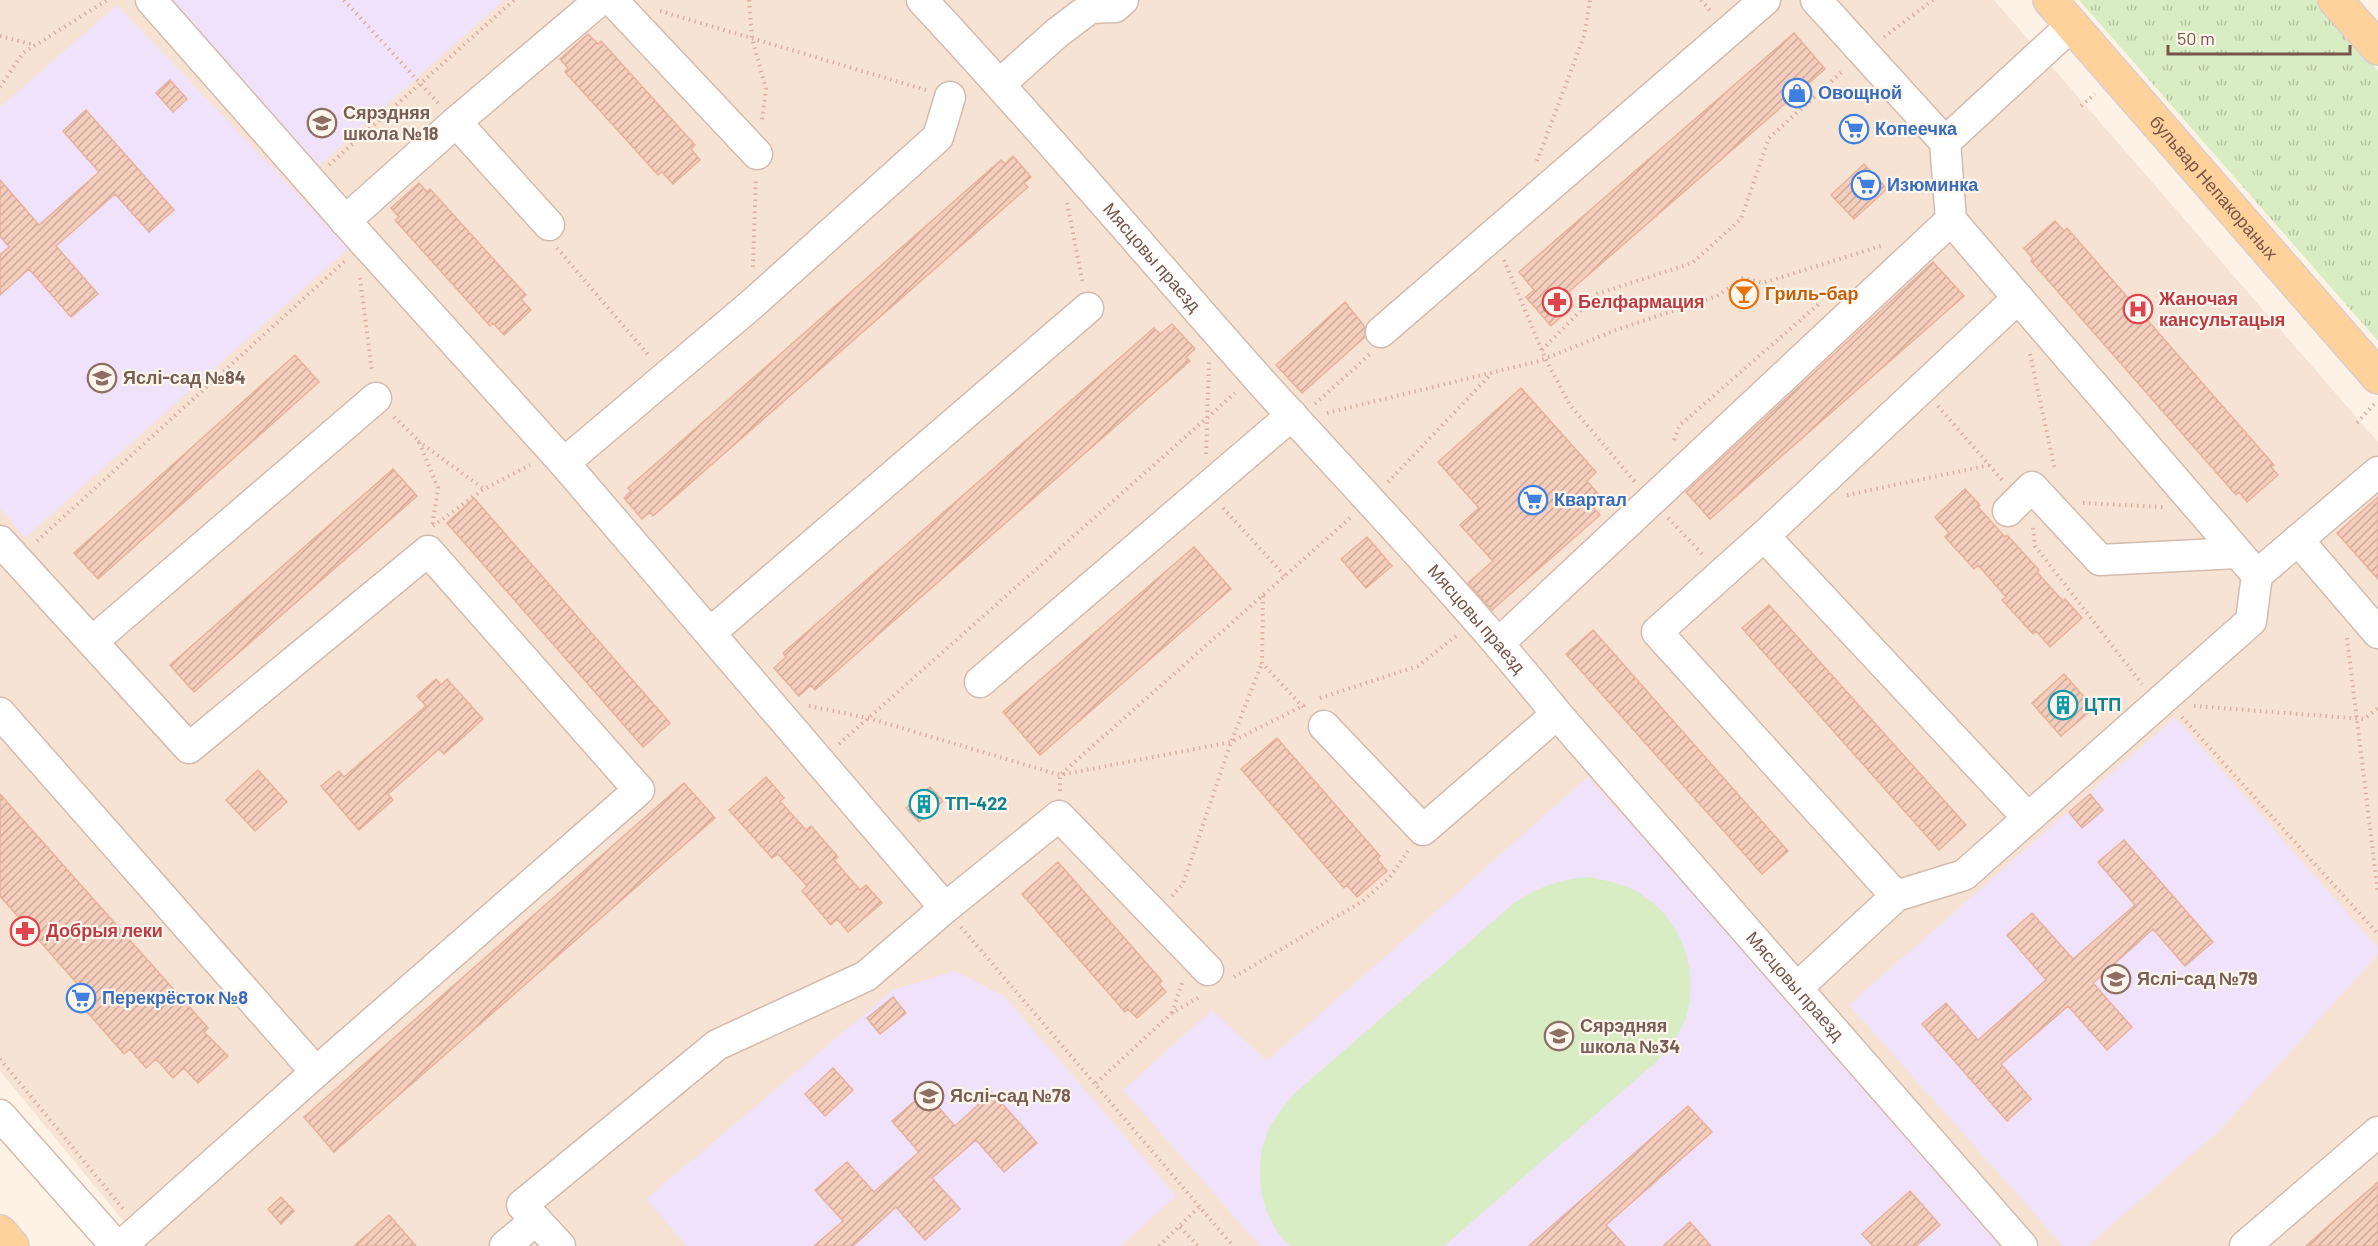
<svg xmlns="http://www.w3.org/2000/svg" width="2378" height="1246" viewBox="0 0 2378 1246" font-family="Barlow,sans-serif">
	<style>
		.residential { fill: #f6e3d4 }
		.education { fill: #efe2fa }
		.grass { fill: url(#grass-tufts) }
		.pitch { fill: #d8edc3 }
		.building { fill: url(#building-hatch); stroke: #e9b19b; stroke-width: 1.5 }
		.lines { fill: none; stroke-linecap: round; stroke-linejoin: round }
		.minor-casing { stroke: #d3bbad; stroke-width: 33 }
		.major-casing { stroke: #d9cfcc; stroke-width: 36 }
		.path { stroke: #dab09e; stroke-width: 4; stroke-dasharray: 1.5 4.5; stroke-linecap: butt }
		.minor { stroke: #fff; stroke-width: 30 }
		.major { stroke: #ffd19b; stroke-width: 33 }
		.labels { text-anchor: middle; stroke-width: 4.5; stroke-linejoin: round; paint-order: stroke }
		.shop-label { font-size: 18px; font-weight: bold; fill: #366cbe; stroke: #fff6ed; text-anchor: start }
		.education-label { font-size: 18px; font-weight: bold; fill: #785e54; stroke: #fff6ed; text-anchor: start }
		.street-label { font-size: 18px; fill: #795549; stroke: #fff6ed }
		.food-label { font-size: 18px; font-weight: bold; fill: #c56008; stroke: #fff6ed; text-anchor: start }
		.health-label { font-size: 18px; font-weight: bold; fill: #be3a42; stroke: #fff6ed; text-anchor: start }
		.culture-label { font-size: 18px; font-weight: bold; fill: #0d838f; stroke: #fff6ed; text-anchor: start }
	</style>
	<defs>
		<pattern id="grass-tufts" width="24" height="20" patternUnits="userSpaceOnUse" patternTransform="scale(1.5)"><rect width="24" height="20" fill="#d8edc3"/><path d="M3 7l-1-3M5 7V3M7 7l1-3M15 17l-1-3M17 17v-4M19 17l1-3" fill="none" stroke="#b4c3a0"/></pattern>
		<pattern id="building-hatch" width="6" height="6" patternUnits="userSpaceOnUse" patternTransform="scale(1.5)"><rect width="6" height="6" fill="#f5cdbc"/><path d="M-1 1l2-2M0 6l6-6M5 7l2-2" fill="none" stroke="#cba99b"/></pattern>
	</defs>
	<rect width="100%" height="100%" fill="#fef2e6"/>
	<path class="residential" d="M0,0H1994L2378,442V1246H144L0,1071Z"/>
	<path class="education" d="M172,0H504L316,168Z
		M117,5L349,248L25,538L0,508V107Z
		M2175,717L2378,948V954L2221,1129L2088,1246H2063L1849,1005Z
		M1588,777L1906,1129L2008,1246H1260L1123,1090L1212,1010L1267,1061Z
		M955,971L1005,997L1176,1196L1121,1246H687L646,1199L893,990Z"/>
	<path class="grass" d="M2079,0H2317L2378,71V341Z"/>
	<path class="pitch" d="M1590,877C1608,881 1626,884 1642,895C1682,920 1700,973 1686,1017C1680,1036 1667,1049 1655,1063L1444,1246H1290C1262,1221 1253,1174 1265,1139C1271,1121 1283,1107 1295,1093L1513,904C1540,886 1557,880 1590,877Z"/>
	<path class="building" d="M1794,33L1825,69L1564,296L1573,306L1551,326L1526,297L1534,290L1519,272Z
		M588,34L598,44L601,41L695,145L691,149L700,160L673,184L662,172L658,175L565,72L568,68L560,59Z
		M170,80L187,99L173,112L156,93Z
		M86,110L174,210L149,232L115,194L56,246L98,294L71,317L29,269L0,295V255L9,247L0,236V180L39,225L99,172L63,131Z
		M1013,156L1031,177L1024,183L1028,187L653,516L650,512L642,519L624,498L631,491L628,488L1001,160L1005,164Z
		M1864,164L1887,189L1854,219L1831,195Z
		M419,183L427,192L430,189L526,295L521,299L531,310L504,335L493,323L490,326L395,220L399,217L391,208Z
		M2055,221L2064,231L2067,228L2274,465L2271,467L2278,475L2247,502L2239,492L2236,495L2031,261L2033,259L2024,248Z
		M1933,262L1964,296L1710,519L1686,492Z
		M1345,302L1365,327V337L1302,393L1276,365Z
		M1172,324L1195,349L1186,357L1190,361L815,690L811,685L799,696L774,668L786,657L783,653L1154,328L1160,334Z
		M295,355L319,382L98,579L74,553Z
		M1521,388L1596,472L1587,481L1600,496L1590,504L1600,515L1492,610L1468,583L1493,561L1460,525L1479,508L1438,462Z
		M393,469L417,496L194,692L170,665Z
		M1965,489L1980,505L1978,507L2005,537L2007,535L2039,570L2037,572L2051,588L2063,601L2065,599L2082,618L2050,647L2036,631L2033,634L2002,600L2006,597L1978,565L1974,569L1945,537L1949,533L1935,517Z
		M2378,497V579L2337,533Z
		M474,498L670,723L643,747L447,523Z
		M1367,537L1392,566L1366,588L1341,559Z
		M1194,547L1231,589L1040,755L1003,712Z
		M1769,605L1966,825L1939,850L1742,628Z
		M1593,630L1788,851L1762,874L1566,654Z
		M2064,674L2094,708L2061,736L2032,703Z
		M436,679L441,685L447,679L483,719L444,754L439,749L388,794L393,800L359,830L321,786L339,771L344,777L426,706L417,696Z
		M1277,738L1380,856L1377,859L1387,871L1357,897L1347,885L1344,888L1241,769Z
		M258,770L287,802L255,831L226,800Z
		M766,777L784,798L780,801L806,830L811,826L838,857L834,860L860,890L866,885L882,903L848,932L837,919L831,925L802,891L807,886L778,854L772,858L729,810Z
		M684,783L715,818L334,1152L304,1117Z
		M930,787L943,801L919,822L906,808Z
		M0,794L208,1028L204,1032L228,1056L198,1083L184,1068L173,1078L156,1059L146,1068L130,1049L124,1054L81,1005V988L0,896Z
		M2090,794L2103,810L2082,828L2069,812Z
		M2124,840L2213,942L2185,966L2153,929L2093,983L2132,1027L2107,1050L2068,1006L2001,1064L2031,1099L2007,1121L1922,1024L1946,1003L1978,1040L2046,980L2007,935L2032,913L2073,959L2135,905L2098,862Z
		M1058,862L1162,981L1159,984L1166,992L1137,1018L1128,1009L1125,1012L1022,894Z
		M893,997L906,1013L880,1034L867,1018Z
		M833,1068L853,1090L825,1116L805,1094Z
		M925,1092L955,1126L992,1092L1037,1143L1004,1172L976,1140L932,1178L960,1209L925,1240L896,1207L853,1246H814L843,1221L815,1190L847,1162L874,1192L919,1152L892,1121Z
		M1688,1106L1712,1132L1606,1225L1625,1246H1529Z
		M2378,1182V1246H2306L2336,1219Z
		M1910,1191L1940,1225L1916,1246H1873L1862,1234Z
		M281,1197L294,1211L281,1224L268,1209Z
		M389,1215L416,1246H354Z
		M1690,1222L1711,1246H1663Z"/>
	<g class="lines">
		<g class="minor-casing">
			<g id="minor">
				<path d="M151,0L365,243L564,463L945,908"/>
				<path d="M612,0L757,154"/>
				<path id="s1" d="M922,0C1039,125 1149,256 1263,384C1362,493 1464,599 1557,714L2022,1246"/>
				<path d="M1816,0L1945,142L2072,25"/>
				<path d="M1000,84L1057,33L1090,8L1115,7L1123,0"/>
				<path d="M456,122L549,225"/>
				<path d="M345,221L456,122L600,0"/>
				<path d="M2018,298L2257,575L2298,540"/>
				<path d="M1381,332L1765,0"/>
				<path d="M564,463L751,305L938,137L950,97"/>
				<path d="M2378,472L2298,540L2378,633"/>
				<path d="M2008,511L2032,487L2100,560L2237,553"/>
				<path d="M1764,536L2028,818"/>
				<path d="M0,541L189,748L428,551L639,790L316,1072L121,1246"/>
				<path d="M710,633L1088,308"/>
				<path d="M93,641L376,398"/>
				<path d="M1499,643L1951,220L1945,142"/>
				<path d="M980,682L1292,415"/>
				<path d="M0,713L316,1072"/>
				<path d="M1324,726L1423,830L1557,714"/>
				<path d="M1896,896L1657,632L1764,536L2018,298L1951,220"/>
				<path d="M1798,987L1896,896L1964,875L2251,621L2257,575"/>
				<path d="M0,1115L116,1246"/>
				<path d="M505,1246L536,1220"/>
				<path d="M560,1246L522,1205L717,1045L866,976L945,908L1059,816L1208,970"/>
				<path d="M2245,1246L2378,1132"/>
			</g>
		</g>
		<g class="major-casing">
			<g id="major">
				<path id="s2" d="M2050,0L2378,377"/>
				<path d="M2335,0L2378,48"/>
				<path d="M0,1232L12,1246"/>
			</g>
		</g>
		<path class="path" d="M344,0L439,104
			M749,0L752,38L766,89L762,120
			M1701,0L1712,13
			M660,11L926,90
			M0,36L34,45
			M1884,37L1933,0
			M0,87L23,53L107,0
			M2081,106L2095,94
			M1537,161L1584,36L1590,0
			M329,165L514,0
			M1067,203L1083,284
			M557,248L650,357
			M1504,260L1545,358L1570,405L1635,482
			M753,267L756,178
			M360,278L372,372
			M1542,350L1597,294L1692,263L1741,219L1769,138L1843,71
			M2030,354L2055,470
			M1315,404L1370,354
			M1938,406L2002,480
			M1327,413L1539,361L1616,330L1717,296L1743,278L1763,283L1884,245
			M394,417L418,440L438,488L432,527
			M2357,423L2374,404
			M1674,440L1680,425L1820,303
			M418,441L484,489
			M1206,454L1209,362
			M1388,482L1492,373
			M1847,495L1990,465
			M2083,503L2163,507
			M1223,508L1285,576
			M1668,518L1704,556
			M433,526L484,489L530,465
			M2033,528L2035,546L2142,684
			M37,541L346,260
			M1263,596L1262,663L1303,707
			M2347,638L2378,894
			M1320,698L1418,666L1456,636
			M809,706L868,718L1060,775L1231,742L1305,705
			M2194,706L2364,719L2378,708
			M2182,717L2378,934
			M839,744L1235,393
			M1060,791V775L1350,518
			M1172,896L1183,884L1231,742L1262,663
			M961,927L1233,1246
			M1234,977L1363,901L1390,877L1408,851
			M1172,1013L1183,980
			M0,1059L124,1210
			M1096,1083L1172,1013L1201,996
			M1180,1227L1198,1246
			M1159,1246L1200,1206"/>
		<use href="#minor" class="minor"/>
		<use href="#major" class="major"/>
	</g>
	<defs>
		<g id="shop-ring" transform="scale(1.5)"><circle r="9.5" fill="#fff6ed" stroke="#3f7fe0" stroke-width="1.5"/><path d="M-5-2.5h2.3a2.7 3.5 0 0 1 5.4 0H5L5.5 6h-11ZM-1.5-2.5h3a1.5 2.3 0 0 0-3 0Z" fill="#3f7fe0"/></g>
		<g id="school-ring" transform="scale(1.5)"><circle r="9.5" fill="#fff6ed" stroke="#8d6e63" stroke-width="1.5"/><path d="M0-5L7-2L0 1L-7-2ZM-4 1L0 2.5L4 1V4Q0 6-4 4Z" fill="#8d6e63"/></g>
		<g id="supermarket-ring" transform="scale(1.5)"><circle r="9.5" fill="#fff6ed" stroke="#3f7fe0" stroke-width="1.5"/><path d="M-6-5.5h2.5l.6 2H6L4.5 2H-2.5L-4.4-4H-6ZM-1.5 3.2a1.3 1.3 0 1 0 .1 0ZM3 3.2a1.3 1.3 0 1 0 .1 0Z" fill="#3f7fe0"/></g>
		<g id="bar-ring" transform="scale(1.5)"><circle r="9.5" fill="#fff6ed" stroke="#e8710a" stroke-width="1.5"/><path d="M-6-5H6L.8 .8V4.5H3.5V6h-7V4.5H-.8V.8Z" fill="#e8710a"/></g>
		<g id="pharmacy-ring" transform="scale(1.5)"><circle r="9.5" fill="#fff6ed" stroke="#e0444e" stroke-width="1.5"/><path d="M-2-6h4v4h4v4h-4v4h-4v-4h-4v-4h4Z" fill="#e0444e"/></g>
		<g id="hospital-ring" transform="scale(1.5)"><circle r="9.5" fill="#fff6ed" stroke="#e0444e" stroke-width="1.5"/><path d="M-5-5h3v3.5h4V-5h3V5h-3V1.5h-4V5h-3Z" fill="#e0444e"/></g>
		<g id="building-ring" transform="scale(1.5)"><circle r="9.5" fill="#fff6ed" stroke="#0f9aa8" stroke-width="1.5"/><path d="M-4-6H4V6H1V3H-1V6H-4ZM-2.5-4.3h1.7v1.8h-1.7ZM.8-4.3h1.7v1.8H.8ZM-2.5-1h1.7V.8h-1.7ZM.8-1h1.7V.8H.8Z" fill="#0f9aa8"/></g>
	</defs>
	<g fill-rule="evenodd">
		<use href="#shop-ring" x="1797" y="93"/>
		<use href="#school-ring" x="322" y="123"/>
		<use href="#supermarket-ring" x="1854" y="129"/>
		<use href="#supermarket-ring" x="1866" y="185"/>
		<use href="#bar-ring" x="1744" y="294"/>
		<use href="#pharmacy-ring" x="1557" y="302"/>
		<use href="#hospital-ring" x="2138" y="309"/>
		<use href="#school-ring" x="102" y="378"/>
		<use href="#supermarket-ring" x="1533" y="500"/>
		<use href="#building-ring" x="2063" y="705"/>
		<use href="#building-ring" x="924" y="804"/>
		<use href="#pharmacy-ring" x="25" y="931"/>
		<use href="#school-ring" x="2116" y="979"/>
		<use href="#supermarket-ring" x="81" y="998"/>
		<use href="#school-ring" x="1559" y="1036"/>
		<use href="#school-ring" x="929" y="1096"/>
	</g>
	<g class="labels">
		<g class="shop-label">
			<text x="1818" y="99">Овощной</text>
			<text x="1875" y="135">Копеечка</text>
			<text x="1887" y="191">Изюминка</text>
			<text x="1554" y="506">Квартал</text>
			<text x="102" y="1004">Перекрёсток №8</text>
		</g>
		<g class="education-label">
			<text x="343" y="119">Сярэдняя<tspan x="343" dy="21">школа №18</tspan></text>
			<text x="123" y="384">Яслі-сад №84</text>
			<text x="2137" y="985">Яслі-сад №79</text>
			<text x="1580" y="1032">Сярэдняя<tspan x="1580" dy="21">школа №34</tspan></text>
			<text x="950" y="1102">Яслі-сад №78</text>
		</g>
		<g class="street-label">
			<text dy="6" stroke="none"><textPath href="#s2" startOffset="249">бульвар Непакораных</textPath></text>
			<text dy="6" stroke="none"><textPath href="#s1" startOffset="345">Мясцовы праезд</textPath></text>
			<text dy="6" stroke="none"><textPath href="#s1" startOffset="831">Мясцовы праезд</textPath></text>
			<text dy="6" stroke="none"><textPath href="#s1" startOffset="1317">Мясцовы праезд</textPath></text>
		</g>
		<g class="food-label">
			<text x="1765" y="300">Гриль-бар</text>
		</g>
		<g class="health-label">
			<text x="2159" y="305">Жаночая<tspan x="2159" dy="21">кансультацыя</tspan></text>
			<text x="1578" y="308">Белфармация</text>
			<text x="46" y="937">Добрыя леки</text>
		</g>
		<g class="culture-label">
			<text x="2084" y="711">ЦТП</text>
			<text x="945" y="810">ТП-422</text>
		</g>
	</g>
	<path d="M2168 45v9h182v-9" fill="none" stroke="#795549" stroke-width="3"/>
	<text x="2177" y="45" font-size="18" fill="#795549" stroke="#fff6ed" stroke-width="4.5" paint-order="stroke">50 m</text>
</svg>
